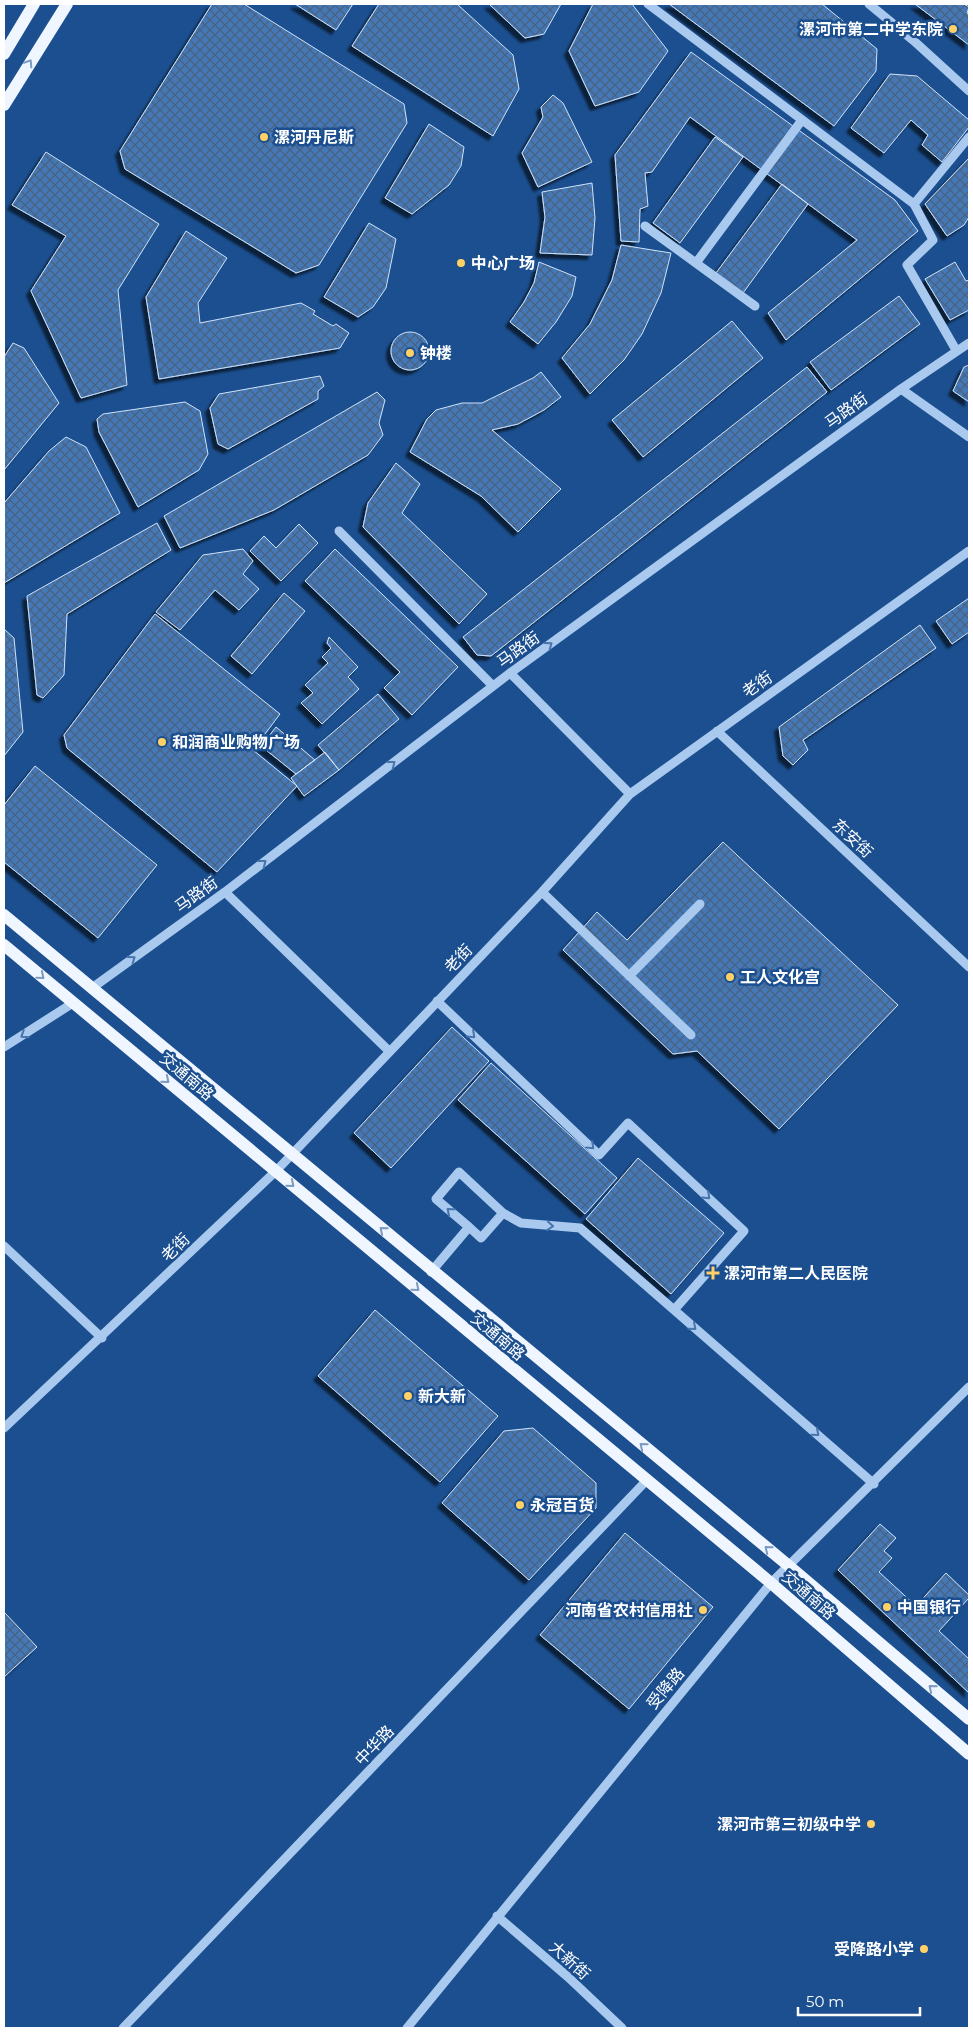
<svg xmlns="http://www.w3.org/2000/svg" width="973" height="2032" viewBox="0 0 973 2032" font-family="Montserrat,'Noto Sans SC',sans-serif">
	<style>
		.building { fill: url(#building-cross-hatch); stroke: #cfe3fa; filter: url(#shadow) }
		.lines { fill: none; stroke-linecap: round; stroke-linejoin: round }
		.minor { stroke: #a9c9ee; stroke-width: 9 }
		.major { stroke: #f0f6ff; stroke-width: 12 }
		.oneway { stroke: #7b9ac1 }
		.oneway2 { stroke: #4674ac }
		.poi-dot { fill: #ffd166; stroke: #1b4f8f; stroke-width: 2 }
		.labels { text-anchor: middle; stroke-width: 5; stroke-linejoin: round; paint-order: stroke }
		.poi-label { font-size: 16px; font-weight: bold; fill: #fff; stroke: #1b4f8f; text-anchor: start }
		.street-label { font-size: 16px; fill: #fff; stroke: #1b4f8f }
	</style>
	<defs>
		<pattern id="building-cross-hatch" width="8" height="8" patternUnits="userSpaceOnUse" patternTransform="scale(1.25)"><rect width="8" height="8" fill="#4478b7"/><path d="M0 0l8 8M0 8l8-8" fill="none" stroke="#486282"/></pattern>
		<filter id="shadow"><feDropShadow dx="-4.5" dy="4.5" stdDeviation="1" flood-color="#0009"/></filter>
	</defs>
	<rect width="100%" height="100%" fill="#1b4f8f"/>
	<path class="building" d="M212,4H244L404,104L407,123L319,265L296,273L125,169L120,151Z
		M295,4H353L336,30Z
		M379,4H457L513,55L519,89L493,136L352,46Z
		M489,4H561L544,34L525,38Z
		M593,4H632L668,51L639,92L595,106L569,51Z
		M669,4H822L877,49L876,71L834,126Z
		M915,4H964L969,7L967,13L969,15V45Z
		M691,52L895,200L918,231L786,340L768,313L857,240L690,117L652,172L645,173L648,206L640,209L639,242L621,241L615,155Z
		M890,74L917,76L969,120V127L942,162L922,145L928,135L911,120L884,153L851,128Z
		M553,95L563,103L592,162L538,187L522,153L543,117L541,107Z
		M429,124L464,147L461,166L449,185L412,214L385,198Z
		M715,137L743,157L680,243L653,223Z
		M46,152L159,224L118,290L127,385L81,398L31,291L66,236L12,205Z
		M969,158V217L964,225L947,236L925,204Z
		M592,183L595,218L592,255L540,253L545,217L542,192Z
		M782,184L808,204L743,293L716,273Z
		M369,223L396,239L386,288L373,307L358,317L324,297Z
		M186,231L227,258L198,303L200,323L301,303L315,311L313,314L333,326L336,324L349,333L340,348L159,379L146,297Z
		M621,245L671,253L661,293L642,334L624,360L590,394L562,358L590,324L612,280Z
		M539,262L576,277L572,296L556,322L538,344L510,322L524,302L534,283Z
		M955,262L966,281L969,280V310L950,320L925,279Z
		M899,296L920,324L831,390L810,362Z
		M732,321L763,358L643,457L612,420Z
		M391 351a19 19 0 1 1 38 0a19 19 0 1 1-38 0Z
		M13,343L24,348L59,403L4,470V357Z
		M969,365V402L953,391L964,367Z
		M807,367L827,392L491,656L477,655L463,637Z
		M541,372L561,397L544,410L518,424L492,430L561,489L518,532L481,496L410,452L427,419L436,410L462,403H482L533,378Z
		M320,376L324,386L318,391V399L228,449L218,444L210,408L219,394Z
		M377,392L385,400L379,423L383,435L368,455L274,510L180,548L164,516Z
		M185,402L200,411L208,454L199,470L138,507L99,432L97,419L103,414Z
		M66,437L86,447L120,513L4,583V503L49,451Z
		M396,463L420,484L402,513L487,594L459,624L363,527L368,503Z
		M157,523L171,550L67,614L64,675L43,698L37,695L27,596Z
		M299,524L318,543L281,581L250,551L264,536L276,548Z
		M243,549L253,561L243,574L259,589L239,610L215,590L180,630L156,612L203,555Z
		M335,549L458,667L412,715L384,688L400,672L305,581Z
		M284,593L305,611L252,674L231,656Z
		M969,598V632L952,644L936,621Z
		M155,614L280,714L253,750L297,786L217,872L67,748L64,735Z
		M920,625L936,648L803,740L808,750L793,765L783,756L779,727Z
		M4,629L14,638L23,732L4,756Z
		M329,637L358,667L348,677L359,689L322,724L301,703L313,693L305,685L328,663L322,657L331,648L327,643Z
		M378,694L399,719L339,770L318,745Z
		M276,727L315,760L296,774L261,746Z
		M325,752L339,770L304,796L291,778Z
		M35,766L157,865L98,938L4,862V805Z
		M723,842L898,1005L779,1129L697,1051L673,1054L563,950L597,912L627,940Z
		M452,1027L489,1061L391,1168L354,1133Z
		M491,1063L617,1178L585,1214L458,1100Z
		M638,1158L724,1233L671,1294L586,1219Z
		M375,1310L498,1416L440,1482L318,1376Z
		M533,1428L596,1483V1508L529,1580L442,1503L504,1431Z
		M880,1524L896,1538L884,1551L892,1558L879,1572L916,1606L946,1573L969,1595V1598L939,1631L969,1659V1693L838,1570Z
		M625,1533L713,1607L629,1709L540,1635Z
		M4,1612L37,1647L4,1677Z"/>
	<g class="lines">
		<path class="minor" d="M648,4L914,204L969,137
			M869,4L914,41L969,91
			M914,204L933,240L907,265L956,350
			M645,226L755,306
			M696,263L802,120
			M901,389L969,437
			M339,531L493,686
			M510,673L630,794
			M717,731L969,967
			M225,892L389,1051
			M542,892L691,1035
			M629,976L700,904
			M92,988L225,892L510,673L901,389L969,343
			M437,1001L599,1155L628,1123L744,1231L674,1310
			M4,1047L73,1003
			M469,1227L481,1238L503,1213
			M4,1246L102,1338
			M431,1272L469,1227L436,1199L459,1172L503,1213L521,1223L580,1228L874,1484
			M4,1428L276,1171L542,892L630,794L969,551
			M497,1916L568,1977L622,2028
			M123,2028L646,1481
			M407,2028L771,1583L969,1387"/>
		<path class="major" d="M4,54L34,4
			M4,105L67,4
			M4,915L789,1566L969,1719
			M4,945L771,1583L969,1754"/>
	</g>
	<defs><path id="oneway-chevron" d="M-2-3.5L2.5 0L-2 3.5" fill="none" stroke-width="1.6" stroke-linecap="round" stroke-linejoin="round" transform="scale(1.25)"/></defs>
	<g class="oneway">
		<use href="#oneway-chevron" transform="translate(29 63) rotate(-58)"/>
		<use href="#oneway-chevron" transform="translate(41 976) rotate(40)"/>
		<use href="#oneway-chevron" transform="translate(166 1080) rotate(40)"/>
		<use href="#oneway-chevron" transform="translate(291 1184) rotate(40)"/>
		<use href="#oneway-chevron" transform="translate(383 1230) rotate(-140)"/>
		<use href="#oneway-chevron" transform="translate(416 1288) rotate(40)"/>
		<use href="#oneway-chevron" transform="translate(643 1446) rotate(-141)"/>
		<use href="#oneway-chevron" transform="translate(768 1549) rotate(-141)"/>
		<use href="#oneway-chevron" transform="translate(932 1688) rotate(-140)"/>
	</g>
	<g class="oneway2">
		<use href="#oneway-chevron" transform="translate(549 645) rotate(-36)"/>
		<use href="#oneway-chevron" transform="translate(392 764) rotate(-38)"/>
		<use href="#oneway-chevron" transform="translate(263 863) rotate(-38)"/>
		<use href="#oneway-chevron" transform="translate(132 959) rotate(-36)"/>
		<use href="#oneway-chevron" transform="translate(24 1035) rotate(147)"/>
		<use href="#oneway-chevron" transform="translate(472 1035) rotate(43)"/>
		<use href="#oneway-chevron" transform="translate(591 1146) rotate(43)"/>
		<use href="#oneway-chevron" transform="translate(707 1196) rotate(43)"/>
		<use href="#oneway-chevron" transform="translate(450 1211) rotate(-139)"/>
		<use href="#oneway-chevron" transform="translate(550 1226) rotate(5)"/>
		<use href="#oneway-chevron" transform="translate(693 1327) rotate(41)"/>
		<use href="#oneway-chevron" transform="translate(816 1433) rotate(41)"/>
	</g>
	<g class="poi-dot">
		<circle cx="953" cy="29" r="5"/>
		<circle cx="264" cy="137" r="5"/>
		<circle cx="461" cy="263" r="5"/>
		<circle cx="410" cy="353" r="5"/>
		<circle cx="162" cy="742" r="5"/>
		<circle cx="730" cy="977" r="5"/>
		<path d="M710.5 1265.5h5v5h5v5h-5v5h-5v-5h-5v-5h5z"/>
		<circle cx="408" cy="1396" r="5"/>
		<circle cx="520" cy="1505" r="5"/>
		<circle cx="887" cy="1607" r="5"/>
		<circle cx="703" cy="1610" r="5"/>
		<circle cx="871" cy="1824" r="5"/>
		<circle cx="924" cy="1949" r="5"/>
	</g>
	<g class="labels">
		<g class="poi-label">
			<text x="943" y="35" text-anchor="end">漯河市第二中学东院</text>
			<text x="274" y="143">漯河丹尼斯</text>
			<text x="471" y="269">中心广场</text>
			<text x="420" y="359">钟楼</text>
			<text x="172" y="748">和润商业购物广场</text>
			<text x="740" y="983">工人文化宫</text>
			<text x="724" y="1279">漯河市第二人民医院</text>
			<text x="418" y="1402">新大新</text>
			<text x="530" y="1511">永冠百货</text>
			<text x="897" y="1613">中国银行</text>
			<text x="693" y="1616" text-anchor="end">河南省农村信用社</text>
			<text x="861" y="1830" text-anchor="end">漯河市第三初级中学</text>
			<text x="914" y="1955" text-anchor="end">受降路小学</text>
		</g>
		<g class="street-label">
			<text transform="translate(846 410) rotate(-36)" y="6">马路街</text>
			<text transform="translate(518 649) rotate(-36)" y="6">马路街</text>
			<text transform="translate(757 684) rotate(-35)" y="6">老街</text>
			<text transform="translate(853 838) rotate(43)" y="6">东安街</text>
			<text transform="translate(196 894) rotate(-36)" y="6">马路街</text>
			<text transform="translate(458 958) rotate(-46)" y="6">老街</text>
			<text transform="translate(187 1076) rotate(40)" y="6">交通南路</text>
			<text transform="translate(175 1247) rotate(-44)" y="6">老街</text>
			<text transform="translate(498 1336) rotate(40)" y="6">交通南路</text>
			<text transform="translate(809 1595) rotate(41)" y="6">交通南路</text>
			<text transform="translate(665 1688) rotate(-50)" y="6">受降路</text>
			<text transform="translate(374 1745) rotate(-46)" y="6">中华路</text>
			<text transform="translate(570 1960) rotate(42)" y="6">大新街</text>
		</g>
	</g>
	<rect width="973" height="2032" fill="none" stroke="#ffffff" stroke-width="10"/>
	<path d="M798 2007v8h122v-8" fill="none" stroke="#ffffff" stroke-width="2.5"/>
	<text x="806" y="2007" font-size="15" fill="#ffffff" stroke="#1b4f8f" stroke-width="4" paint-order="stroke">50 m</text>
</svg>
